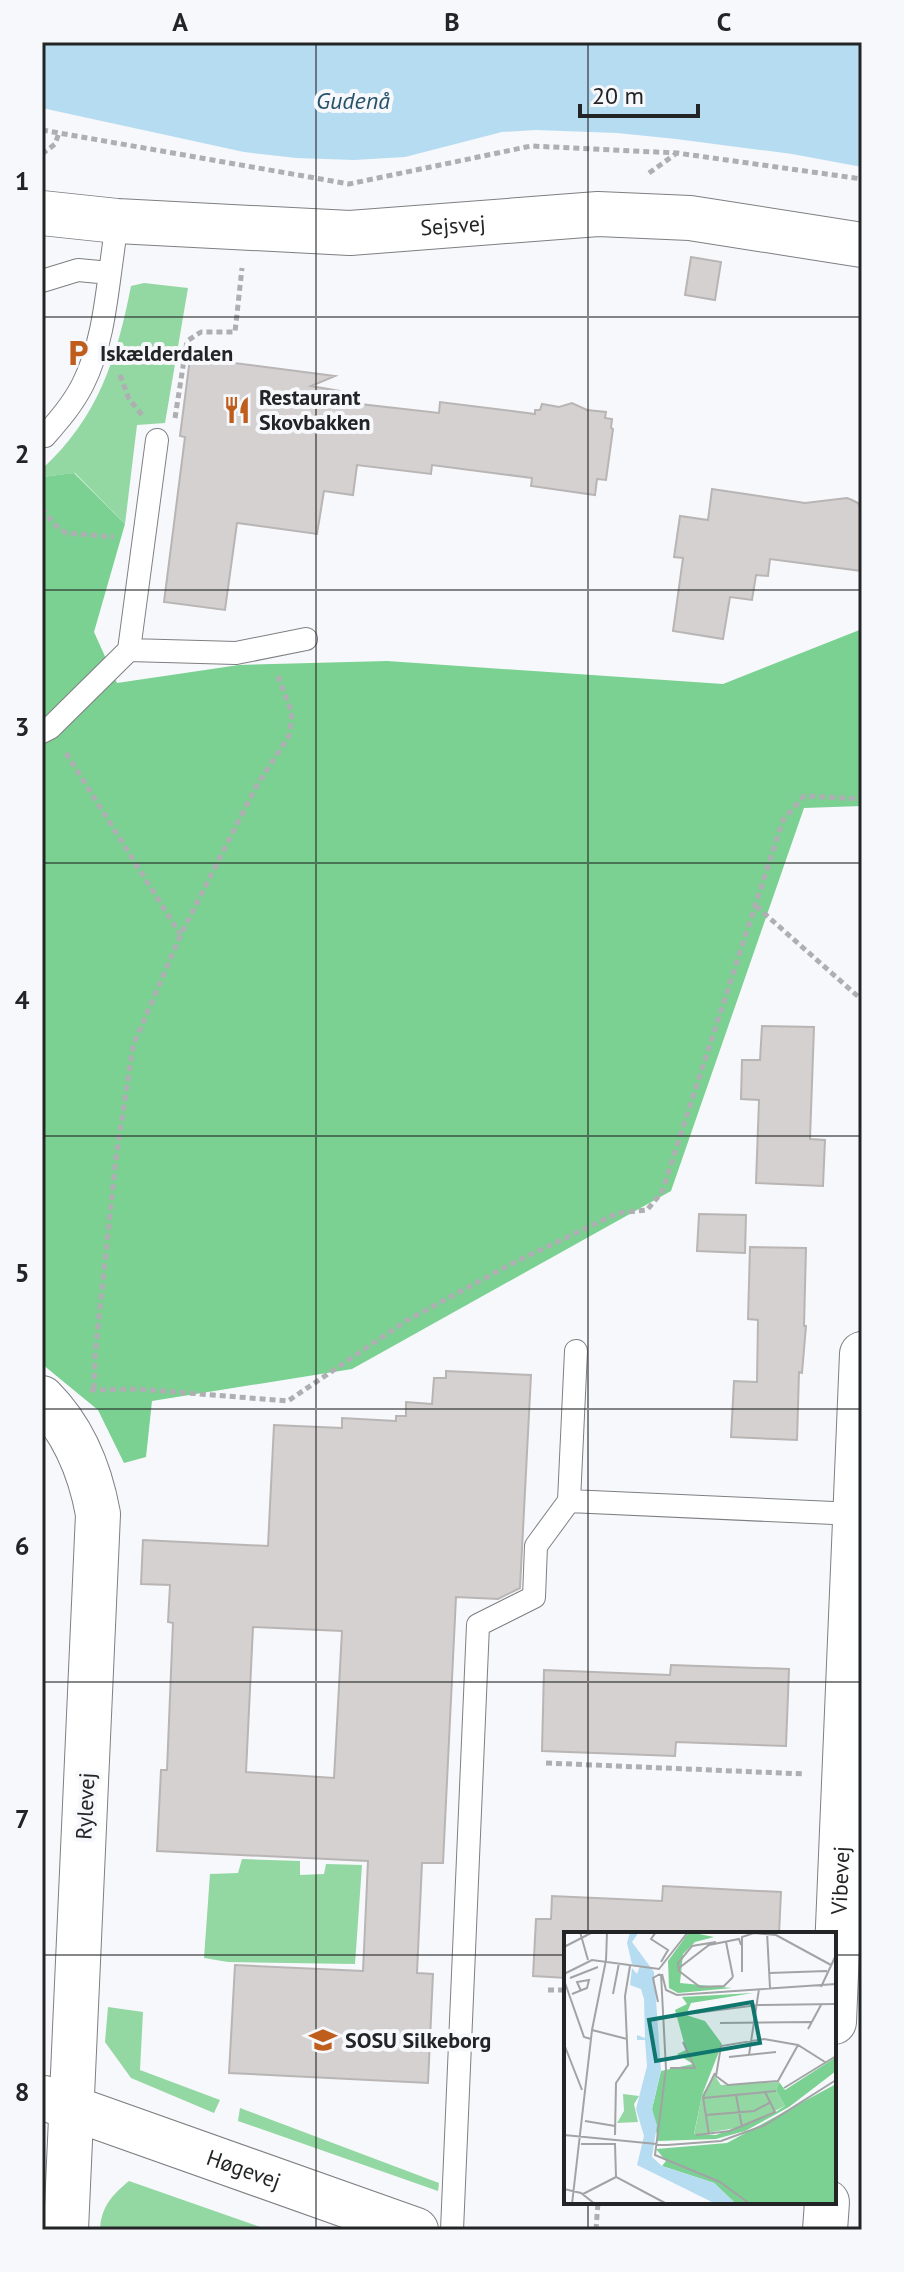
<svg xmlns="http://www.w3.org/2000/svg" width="904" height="2272" viewBox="0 0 904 2272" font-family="'PT Sans',sans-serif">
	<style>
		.green { fill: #93d7a3 }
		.forest { fill: #7ad191 }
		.water { fill: #b6dcf2 }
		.building { fill: #d4d1d0; stroke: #b9b5b5; stroke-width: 2; fill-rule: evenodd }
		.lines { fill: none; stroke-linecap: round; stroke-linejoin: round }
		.lane-casing { stroke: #7e7f82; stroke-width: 24 }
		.street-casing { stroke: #7e7f82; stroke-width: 46 }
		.secondary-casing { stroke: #7e7f82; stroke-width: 46 }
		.path { stroke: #aeafb2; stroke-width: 5; stroke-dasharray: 6 4; stroke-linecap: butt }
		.lane { stroke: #fff; stroke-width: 22 }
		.street { stroke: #fff; stroke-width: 44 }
		.secondary { stroke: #fff; stroke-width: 44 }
		.grid { fill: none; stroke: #232425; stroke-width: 2; stroke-opacity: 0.55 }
		.labels { text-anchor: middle; stroke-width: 8; stroke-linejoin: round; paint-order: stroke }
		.street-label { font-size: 22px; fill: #232425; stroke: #f7f8fb }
		.poi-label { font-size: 22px; font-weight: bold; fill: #232425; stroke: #f7f8fb; text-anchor: start }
		.water-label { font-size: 24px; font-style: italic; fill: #265269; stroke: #f7f8fb }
		.inset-river { fill: none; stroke: #b6dcf2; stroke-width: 4 }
		.inset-road { fill: none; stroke: #a2a3a5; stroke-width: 2 }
		.view { fill: #0f766e; fill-opacity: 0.15; stroke: #0f766e; stroke-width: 4 }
		.inset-edge { fill: none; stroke: #232425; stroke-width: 4 }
		.neatline { fill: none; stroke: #232425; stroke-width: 3 }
		.grid-label { font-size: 26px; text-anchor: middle; font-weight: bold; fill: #232425 }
	</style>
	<rect width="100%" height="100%" fill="#f7f8fb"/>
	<path class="green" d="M144,283L188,288L165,423L137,425L125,524L75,473L42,477V469C98,418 117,358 131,286Z
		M242,1859L300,1861V1875L324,1874L326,1864L362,1865L355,1964L228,1962L204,1958L210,1874L238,1873Z
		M108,2007L143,2012L140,2070L220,2100L214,2113L131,2078L105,2042Z
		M240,2108L439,2183L438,2191L238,2121Z
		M129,2181L269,2230H100C101,2207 112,2195 129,2181Z"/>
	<path class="forest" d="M74,473L125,524L94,632L117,683L239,665L387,661L723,684L862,629V806L804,808L671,1191L352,1369L152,1401L146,1457L124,1463L98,1410L42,1364V477Z"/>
	<path class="water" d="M42,42H862V167L792,154L676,139L617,133L536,130L502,132L405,157L354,160L296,158L244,152L42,108Z"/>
	<path class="building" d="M691,257L721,262L715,300L685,295Z
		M195,347L227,352L226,362L335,376L311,386L351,393L360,404L439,413L440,402L535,414V410H540L542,404L559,407L572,403L587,410L606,412L605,418L612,419L611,428L613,429L606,480L597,479L595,495L531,486L532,478L432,465L431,474L357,465L353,495L324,491L317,534L237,523L225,610L164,602L185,437L180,436L190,358H194Z
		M712,489L805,503L847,498L852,500L858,503L862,511V571L770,559L768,576L756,575L752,600L730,597L723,639L673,631L683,558L674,557L680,516L708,520Z
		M762,1026L814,1027L810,1139L825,1140L823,1186L756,1183L759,1100L741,1099L742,1060H760Z
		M699,1214L746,1215L745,1253L697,1251Z
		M750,1247L806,1248L804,1326H806L802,1373L799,1372L797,1440L731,1437L734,1381L757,1382L758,1320L748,1319Z
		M446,1371L531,1375L520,1588L498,1599L456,1597L443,1863H422L417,1973L433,1974L428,2083L229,2073L235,1965L363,1971L368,1861L157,1851L161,1770H167L173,1623L168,1622L170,1585L141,1584L143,1540L268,1546L274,1425L342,1428V1418L396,1421V1416H406V1402L432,1404L434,1378H446ZM253,1627L342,1631L334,1778L246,1772Z
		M671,1665L789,1669L786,1746L676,1742L675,1756L542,1751L544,1670L670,1675Z
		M663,1886L781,1892L779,1934H566V1978L533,1976L536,1919H551L552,1896L662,1901Z"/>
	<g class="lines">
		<g class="lane-casing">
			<path id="lane" d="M42,281L78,270L110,273L117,221
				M45,436C59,420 73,404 83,384C100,350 105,311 110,273
				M129,650L157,440
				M42,732L50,728L129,650L236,653L306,639
				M576,1351L569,1501L855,1514
				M452,2230L478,1625L534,1597L536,1546L569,1501"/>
		</g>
		<g class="street-casing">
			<g id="street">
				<path d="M42,1398C74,1430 90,1470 98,1514L66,2230"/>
				<path id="s1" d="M834,2022L862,1354"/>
				<path id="s2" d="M44,2098L416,2230"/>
				<path d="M825,2230L827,2202"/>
			</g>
		</g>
		<g class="secondary-casing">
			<g id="secondary">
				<path id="s3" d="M42,213L117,221L350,233L598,214L690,218L862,245"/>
			</g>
		</g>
		<path class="path" d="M42,130L349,184L531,146L677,153L862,179
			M42,154L55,144L59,133
			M649,173L677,153
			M120,375L129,399L142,415
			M175,418L187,341L201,332H235L242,268
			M42,508L55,525L66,533L114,537
			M66,753L180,934
			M756,906L862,1000
			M94,1389L95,1355L116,1158L133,1046L181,934L257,785L289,736L292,713L278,676
			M90,1390L138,1389L288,1401L406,1321L511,1264L618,1213L647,1210L662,1192L783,820L804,796L862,799
			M546,1763L805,1774
			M548,1990H566
			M596,2230L598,2202"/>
		<use href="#lane" class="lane"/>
		<use href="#street" class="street"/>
		<use href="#secondary" class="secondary"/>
	</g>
	<path class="grid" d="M316,42V2230M588,42V1934M42,317H862M42,590H862M42,863H862M42,1136H862M42,1409H862M42,1682H862M42,1955H566M834,1955H862M588,2202V2230"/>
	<defs>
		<g id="parking-bare" transform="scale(2.16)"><path d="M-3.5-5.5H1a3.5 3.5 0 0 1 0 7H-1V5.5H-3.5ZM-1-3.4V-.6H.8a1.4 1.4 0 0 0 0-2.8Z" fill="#be5d1c" stroke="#f7f8fb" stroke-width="2.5" paint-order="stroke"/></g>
		<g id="restaurant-bare" transform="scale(2.16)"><path d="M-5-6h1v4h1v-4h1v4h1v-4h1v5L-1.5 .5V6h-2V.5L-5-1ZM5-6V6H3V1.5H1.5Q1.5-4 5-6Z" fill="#be5d1c" stroke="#f7f8fb" stroke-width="2.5" paint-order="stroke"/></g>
		<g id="school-bare" transform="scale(2.16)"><path d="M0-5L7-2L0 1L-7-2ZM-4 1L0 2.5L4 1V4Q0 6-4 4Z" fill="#be5d1c" stroke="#f7f8fb" stroke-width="2.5" paint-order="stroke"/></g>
	</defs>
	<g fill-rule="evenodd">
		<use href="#parking-bare" x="78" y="353"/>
		<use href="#restaurant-bare" x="237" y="410"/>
		<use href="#school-bare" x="323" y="2040"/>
	</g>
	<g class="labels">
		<g class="street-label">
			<text dy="8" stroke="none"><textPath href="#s3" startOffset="412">Sejsvej</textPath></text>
			<text transform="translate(85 1806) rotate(-87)" y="8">Rylevej</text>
			<text dy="8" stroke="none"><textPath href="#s1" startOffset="142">Vibevej</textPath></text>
			<text dy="8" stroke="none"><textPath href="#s2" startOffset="212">Høgevej</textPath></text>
		</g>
		<g class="poi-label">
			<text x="100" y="361">Iskælderdalen</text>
			<text x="259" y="405">Restaurant<tspan x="259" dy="25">Skovbakken</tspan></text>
			<text x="345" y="2048">SOSU Silkeborg</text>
		</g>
		<g class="water-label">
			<text x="353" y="109">Gudenå</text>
		</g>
	</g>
	<g transform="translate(564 1932)">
		<rect width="272" height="272" fill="#f7f8fb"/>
		<path d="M150,143L157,153L215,150L212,158L221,174L178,195L130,203L138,163ZM59,162L75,164L70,172L74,190L53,191L60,179Z" fill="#93d7a3"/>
		<path d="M125,0L150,5L131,10L119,22L116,51L168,56L114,61L105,56L104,29ZM189,61L127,71L122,83L141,89L158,112L138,163L130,202L152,203L210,181L221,174L212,158L215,150L221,158L272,125V139L225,175L181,199L152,207L94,209L88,177L97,139L129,132L113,122L122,118L111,78L123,72L118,65ZM272,152V272H172L150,251L98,234L102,229L92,217L163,211Z" fill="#7ad191"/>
		<path d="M66,0H75L68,10L90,40L97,138L88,177L93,193L88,225L98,234L150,251L172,272H152L73,233L80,204L72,177L83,134L81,108H73V103L81,106L80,67L77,57L66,53L68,36L73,42L76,34L68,32L63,11Z" fill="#b6dcf2"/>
		<path class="inset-river" d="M89,55L83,64L90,121L78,188L84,202L80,224L85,235L154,263L162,272"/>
		<path class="inset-road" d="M16,0L24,28M92,0L87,7L104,18L97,30M203,0L206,56M152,10L128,14L114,31L115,39L136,55L160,54L169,45M162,10L169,45M0,15L29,0M42,29L43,0M115,36L145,13L175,7L177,13M178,40V5L190,1L212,3L267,33M205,41L263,39M0,42L28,28L95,37L124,0M97,42L102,137L91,223L156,250L186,272M98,42L102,58L113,63L272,52M6,46L34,35M0,48L20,105L27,107M257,55L272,23M8,62L23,56L25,48L13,50L17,59M49,62L55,31M94,70L89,46L96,42M131,81L194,73L272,72M156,91L247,90M244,97L257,73M28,98L63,107M0,112L18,158M234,113L214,149L164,153L152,144L157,114L200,107L234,113L261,130M185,123L195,57M165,125L212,120M106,136H131L119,110M220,156L272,124M172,163L178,195M139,166L212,159M142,183L190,179L207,170M21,189L51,194M0,203L103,213L157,209L201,193L272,148M51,203L52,151L64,133L61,64L66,34M132,203L166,199L211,180L201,160M145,203L139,165L151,141M17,212H51L52,245L103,272M0,257L17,261L31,272M19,262L52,245M8,272L28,98L42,28"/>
		<path class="view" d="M188,70L196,111L92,129L85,88Z"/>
		<rect width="272" height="272" class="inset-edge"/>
	</g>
	<rect width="904" height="2272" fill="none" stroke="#f7f8fb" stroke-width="88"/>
	<path d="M580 104v12h118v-12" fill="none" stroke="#232425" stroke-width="4"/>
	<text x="592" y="104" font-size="24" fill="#232425" stroke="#f7f8fb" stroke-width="6" paint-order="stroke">20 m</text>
	<rect x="44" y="44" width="816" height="2184" class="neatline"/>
	<g class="grid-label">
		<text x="180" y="31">A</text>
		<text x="452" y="31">B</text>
		<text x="724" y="31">C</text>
		<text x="22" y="190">1</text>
		<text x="22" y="463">2</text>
		<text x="22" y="736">3</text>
		<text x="22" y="1009">4</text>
		<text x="22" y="1282">5</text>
		<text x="22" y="1555">6</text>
		<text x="22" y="1828">7</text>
		<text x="22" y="2101">8</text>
	</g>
</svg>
